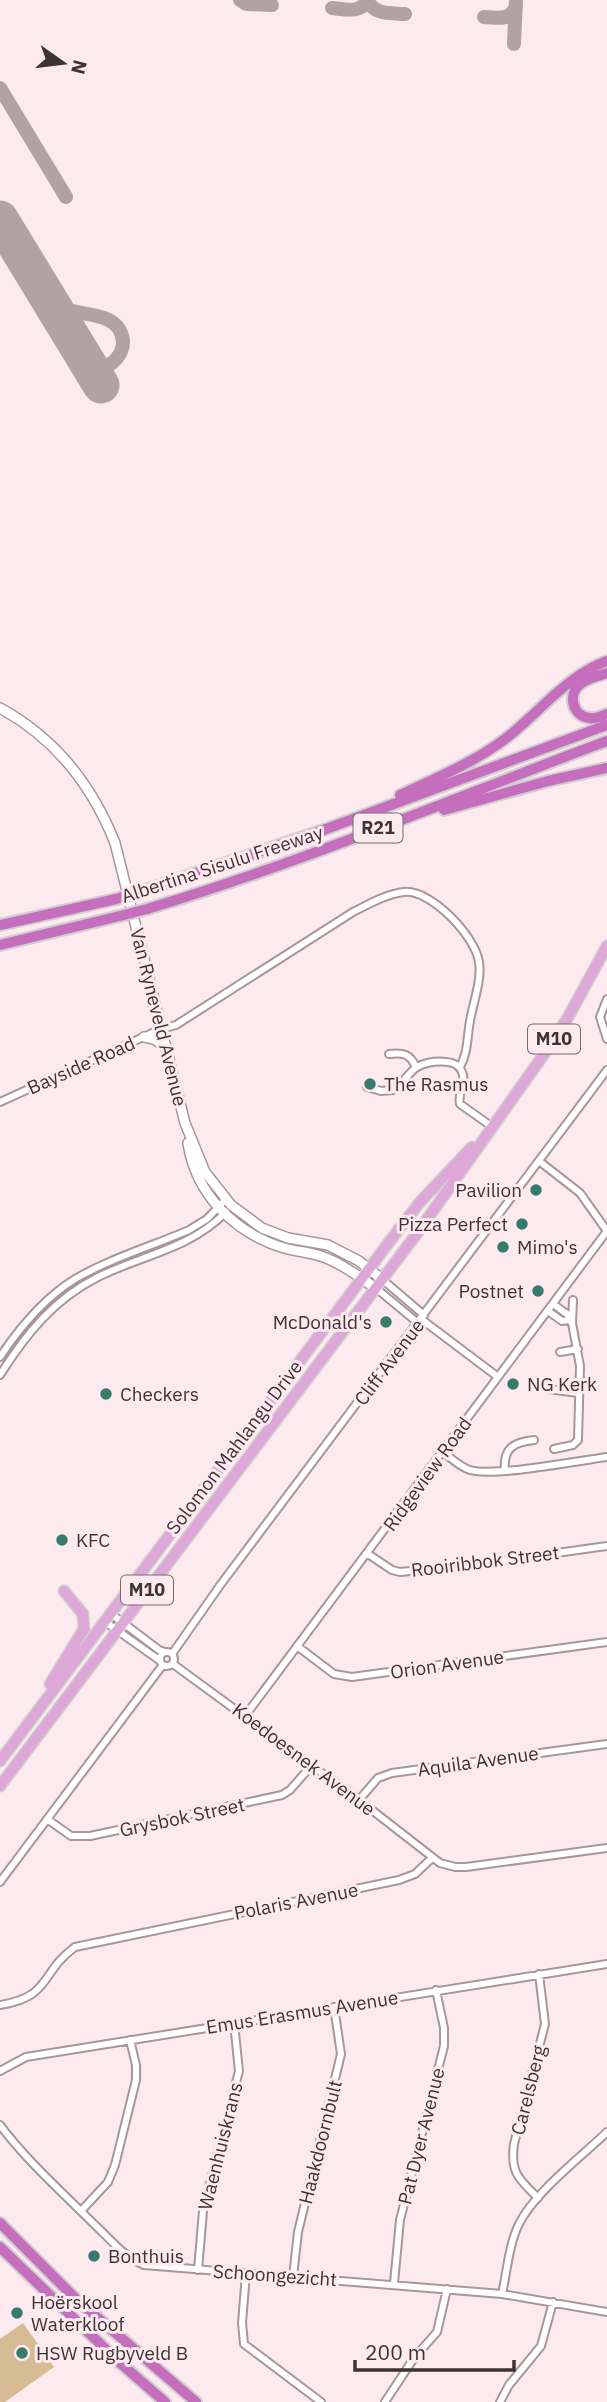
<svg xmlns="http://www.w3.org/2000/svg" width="607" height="2402" viewBox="0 0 607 2402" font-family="'IBM Plex Sans',sans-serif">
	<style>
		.pitch { fill: #d7bb95 }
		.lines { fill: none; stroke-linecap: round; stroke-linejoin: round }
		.taxiway { stroke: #b0a2a5; stroke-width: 14 }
		.runway { stroke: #b0a2a5; stroke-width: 37 }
		.street-casing { stroke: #a8979a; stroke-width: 10 }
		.secondary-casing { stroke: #a8979a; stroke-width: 12 }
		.primary-casing { stroke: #d0cfcf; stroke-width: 13 }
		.highway-casing { stroke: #d0cfcf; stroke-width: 14 }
		.street { stroke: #fff; stroke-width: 6 }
		.secondary { stroke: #fff; stroke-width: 9 }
		.primary { stroke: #dda8d8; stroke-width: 10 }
		.highway { stroke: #c66ebe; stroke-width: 10 }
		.highway-bridge-casing { stroke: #d0cfcf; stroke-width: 14; stroke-linecap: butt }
		.highway-bridge { stroke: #c66ebe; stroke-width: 10 }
		.poi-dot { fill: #377b6f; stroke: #fdeaee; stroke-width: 2.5 }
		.labels { text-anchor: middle; stroke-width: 6; stroke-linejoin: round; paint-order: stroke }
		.shield { fill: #fdeaee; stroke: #766b6d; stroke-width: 2 }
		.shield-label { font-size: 18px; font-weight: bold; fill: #3c3536 }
		.street-label { font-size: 19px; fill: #3c3536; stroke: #fdeaee }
		.poi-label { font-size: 19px; fill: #3c3536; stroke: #fdeaee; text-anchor: start }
	</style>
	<rect width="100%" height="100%" fill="#fdeaee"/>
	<path class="pitch" d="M23,2323L54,2367L5,2402H0V2339Z"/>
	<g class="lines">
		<path class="taxiway" d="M240,0L246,4L272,5
			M367,0C374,15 390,13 405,14
			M332,8C344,9 362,14 367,0
			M484,17C497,18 511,21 516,6
			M514,44L516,0
			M0,88L66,197
			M37,281C45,291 52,302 64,308C80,316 108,312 119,329C135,355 98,383 78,360C70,351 69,335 64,324"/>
		<path class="runway" d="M0,219L101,385"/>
		<g class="street-casing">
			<path id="street" d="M607,999L600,1017L607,1039
				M389,1054C403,1052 411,1054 416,1068
				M367,1087L381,1091L393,1090C403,1084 408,1073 417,1067C428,1061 457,1057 462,1072C467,1082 457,1093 460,1104L491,1126
				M0,1102L161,1029L176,1025L353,912C369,904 386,894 404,892C431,889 475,936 479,962C482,980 473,1003 470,1021C467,1037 468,1053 460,1067
				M539,1161L580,1193L607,1231
				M383,1280L424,1315
				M377,1289L418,1323
				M553,1304L567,1314L571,1322
				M548,1311L562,1321L569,1320
				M421,1319L498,1377
				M560,1352L578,1349
				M0,1357C20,1327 44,1298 75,1279C109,1259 152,1246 189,1230L207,1219L226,1199
				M0,1375C26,1334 54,1299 98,1277C142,1255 190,1249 226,1212
				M549,1389L578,1393
				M554,1449L573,1445L578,1440L580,1366L572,1323L573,1300
				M443,1452C451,1458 460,1467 470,1470C495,1477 577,1461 607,1457
				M505,1470C503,1448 514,1442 534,1440
				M368,1554L392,1570L400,1572L463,1566L607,1546
				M110,1613L159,1650L165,1652
				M104,1621L159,1660
				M297,1646L334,1674L352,1677L607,1642
				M160 1659a7 7 0 1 1 14 0a7 7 0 1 1-14 0Z
				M172,1654L221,1584L607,1070
				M173,1664L359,1800L440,1863L455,1867H466L607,1848
				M245,1716L607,1231
				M359,1800L378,1778L392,1773L607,1744
				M47,1819L71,1836H90L282,1795L290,1790L311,1766
				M0,1882L162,1666
				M0,2005C52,1997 40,1972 75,1947L399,1880L415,1874L432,1858
				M0,2071L26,2057L607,1964
				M0,2125C27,2161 62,2192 94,2224C109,2238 124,2257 144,2265L502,2294L607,2312
				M538,2198C519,2179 510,2173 514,2144L545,2024L539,1974
				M81,2211L108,2182L115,2165L136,2080V2065L130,2040
				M198,2270L203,2211L239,2071L234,2023
				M246,2274L242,2323L244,2344L321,2402
				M293,2277L298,2232L341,2054L334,2007
				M394,2283L400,2220L444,2046V2028L436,1990
				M502,2294C507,2271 509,2244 519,2224C534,2193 581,2157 607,2132
				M385,2402L414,2358L437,2332L447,2289
				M500,2402L509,2385L541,2346L553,2302"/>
		</g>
		<g class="secondary-casing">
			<path id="secondary" d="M0,708C55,738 92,785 115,843L185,1123L205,1172L231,1205L262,1228L288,1238L328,1245L359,1261L383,1280
				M144,1037L154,1039L166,1047
				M188,1143C196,1195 235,1233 284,1248C298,1252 313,1252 326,1258C345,1265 360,1278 377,1289"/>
		</g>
		<g class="primary-casing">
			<path id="primary" d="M50,1684L84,1629L83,1614L64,1591
				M0,1761L396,1233L420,1202L472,1147
				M0,1786L418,1232L542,1057L567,1019L607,946"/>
		</g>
		<g class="highway-casing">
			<path id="highway" d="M607,673C598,676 588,678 580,684C567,695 573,717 590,718C596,719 602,716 607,714
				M400,795C436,778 473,763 505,739C539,713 566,676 607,661
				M444,810L548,781L607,768
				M143,891L318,832L607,725
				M147,909C304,862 454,798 607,741
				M0,925L116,899
				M0,945L120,916
				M0,2223L77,2300L196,2402
				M0,2247L119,2362L165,2402"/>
		</g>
		<use href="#street" class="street"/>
		<use href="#secondary" class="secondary"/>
		<use href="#primary" class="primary"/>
		<use href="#highway" class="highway"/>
		<g class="highway-bridge-casing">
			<path id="highway-bridge" d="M116,899L143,891
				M120,916L147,909"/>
		</g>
		<use href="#highway-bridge" class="highway-bridge"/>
	</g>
	<g class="poi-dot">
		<circle cx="370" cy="1084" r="7"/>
		<circle cx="536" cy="1190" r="7"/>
		<circle cx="522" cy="1224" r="7"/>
		<circle cx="503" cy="1247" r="7"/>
		<circle cx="538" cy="1291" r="7"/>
		<circle cx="386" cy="1322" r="7"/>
		<circle cx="513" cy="1384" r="7"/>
		<circle cx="106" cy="1394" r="7"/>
		<circle cx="62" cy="1540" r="7"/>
		<circle cx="94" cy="2256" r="7"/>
		<circle cx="17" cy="2313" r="7"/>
		<circle cx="22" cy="2353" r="7"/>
	</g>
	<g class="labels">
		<g class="shield">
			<rect x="353.5" y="813.5" width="49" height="29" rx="5"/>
			<rect x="528" y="1024.5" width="52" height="29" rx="5"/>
			<rect x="121" y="1575.5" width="52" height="29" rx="5"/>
		</g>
		<g class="shield-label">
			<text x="378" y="834">R21</text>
			<text x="554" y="1045">M10</text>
			<text x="147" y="1596">M10</text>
		</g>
		<g class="street-label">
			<text transform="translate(222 864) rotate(-18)" y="7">Albertina Sisulu Freeway</text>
			<text transform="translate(159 1017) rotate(76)" y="7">Van Ryneveld Avenue</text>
			<text transform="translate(81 1065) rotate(-24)" y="7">Bayside Road</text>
			<text transform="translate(389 1362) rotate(-53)" y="7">Cliff Avenue</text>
			<text transform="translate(234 1447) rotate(-53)" y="7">Solomon Mahlangu Drive</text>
			<text transform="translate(427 1474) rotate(-54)" y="7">Ridgeview Road</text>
			<text transform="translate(485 1561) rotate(-7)" y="7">Rooiribbok Street</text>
			<text transform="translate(447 1664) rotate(-8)" y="7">Orion Avenue</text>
			<text transform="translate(304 1759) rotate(37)" y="7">Koedoesnek Avenue</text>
			<text transform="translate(478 1761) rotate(-8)" y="7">Aquila Avenue</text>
			<text transform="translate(182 1817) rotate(-12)" y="7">Grysbok Street</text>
			<text transform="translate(296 1901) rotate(-11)" y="7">Polaris Avenue</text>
			<text transform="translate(302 2012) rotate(-9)" y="7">Emus Erasmus Avenue</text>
			<text transform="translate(528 2090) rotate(-76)" y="7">Carelsberg</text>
			<text transform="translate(421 2136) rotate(-76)" y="7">Pat Dyer Avenue</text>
			<text transform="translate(320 2142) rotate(-76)" y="7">Haakdoornbult</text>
			<text transform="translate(220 2146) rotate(-76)" y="7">Waenhuiskrans</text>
			<text transform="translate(275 2275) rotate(4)" y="7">Schoongezicht</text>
		</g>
		<g class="poi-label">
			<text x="384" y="1091">The Rasmus</text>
			<text x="522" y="1197" text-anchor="end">Pavilion</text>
			<text x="508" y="1231" text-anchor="end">Pizza Perfect</text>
			<text x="517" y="1254">Mimo's</text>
			<text x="524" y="1298" text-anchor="end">Postnet</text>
			<text x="372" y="1329" text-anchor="end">McDonald's</text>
			<text x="527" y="1391">NG Kerk</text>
			<text x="120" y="1401">Checkers</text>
			<text x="76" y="1547">KFC</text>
			<text x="108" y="2263">Bonthuis</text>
			<text x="31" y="2309">Hoërskool<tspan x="31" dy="22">Waterkloof</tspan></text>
			<text x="36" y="2360">HSW Rugbyveld B</text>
		</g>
	</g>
	<g transform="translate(63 63) rotate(104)" stroke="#fdeaee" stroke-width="5" paint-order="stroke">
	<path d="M0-5L12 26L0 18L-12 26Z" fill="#3c3536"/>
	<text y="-10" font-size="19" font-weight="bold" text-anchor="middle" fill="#3c3536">N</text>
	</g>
	<path d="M355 2360v10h159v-10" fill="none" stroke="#3c3536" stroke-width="3.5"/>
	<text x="365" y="2360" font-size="21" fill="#3c3536" stroke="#fdeaee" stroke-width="5" paint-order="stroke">200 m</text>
</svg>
